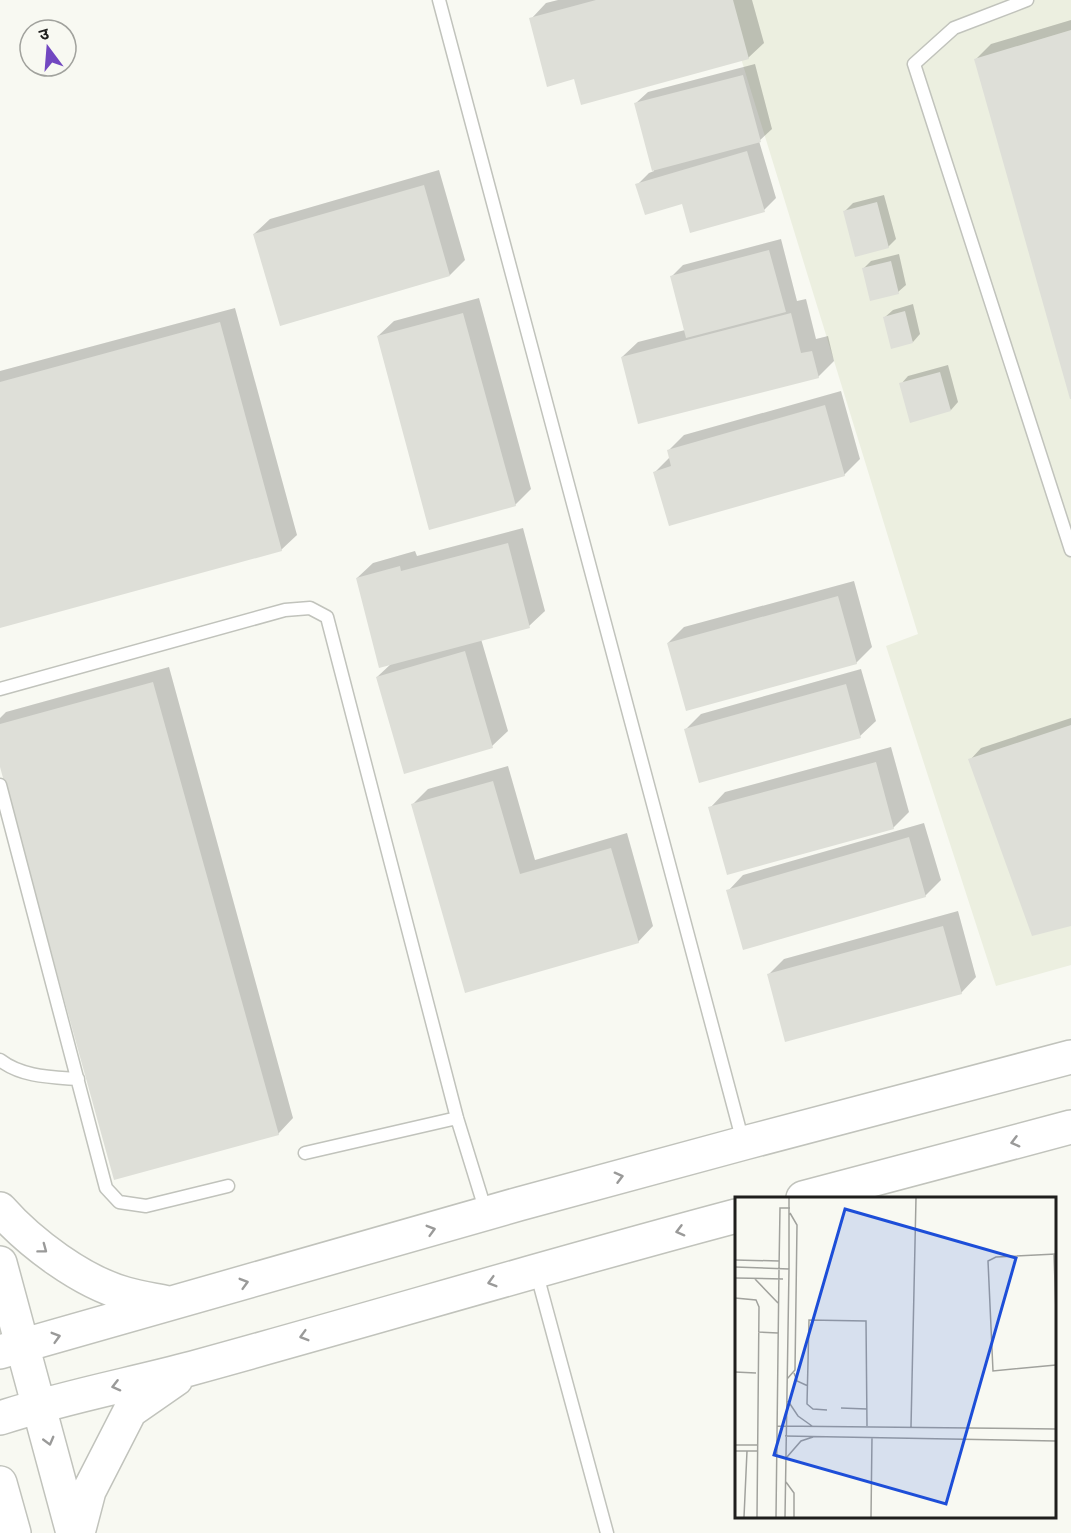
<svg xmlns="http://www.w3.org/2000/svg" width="1071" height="1533" viewBox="0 0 1071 1533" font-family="'Source Sans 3','Noto Sans Devanagari',sans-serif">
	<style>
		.built { fill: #ecefe0 }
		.shadow { fill: #0003 }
		.building { fill: #dedfd8 }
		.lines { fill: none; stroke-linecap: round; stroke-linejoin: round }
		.lane-casing { stroke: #c1c3bc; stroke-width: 15 }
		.secondary-casing { stroke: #c1c3bc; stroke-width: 36 }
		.lane { stroke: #fff; stroke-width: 12 }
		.secondary { stroke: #fff; stroke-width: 33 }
		.oneway { stroke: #9a9a99 }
		.inset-road { fill: none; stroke: #a1a29d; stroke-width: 1.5 }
		.view { fill: #1d4ed8; fill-opacity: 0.15; stroke: #1d4ed8; stroke-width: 3 }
		.inset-edge { fill: none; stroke: #1f1f1d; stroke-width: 3 }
	</style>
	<rect width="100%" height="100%" fill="#f8f9f2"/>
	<path class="built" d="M723,0H1071V965L996,986L886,646L918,634Z"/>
	<path class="shadow" d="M558,0H752L764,43L748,58L575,77L531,19L546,3Z
		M1071,20V396L976,59L991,44Z
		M755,64L772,129L759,141L776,198L764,210L683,202L637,185L649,173L654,171L636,103L648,92Z
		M439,170L465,260L450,275L254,234L270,219Z
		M884,195L896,239L888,247L845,211L853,203Z
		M781,239L797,301L806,299L816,339L828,336L834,361L818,377L622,357L638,342L685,330L671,277L683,265Z
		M899,254L906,285L898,292L863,269L871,261Z
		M479,298L531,489L515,505L378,336L394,321Z
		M913,304L920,334L913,342L885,317L893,310Z
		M235,308L297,535L281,550L0,626V371Z
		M948,365L958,402L951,410L901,384L908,376Z
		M841,391L860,459L844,475L655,472L670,457L668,451L684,435Z
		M523,528L545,611L529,626L481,639L508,731L492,746L377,677L392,663L357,578L373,563L415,551L417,556Z
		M854,581L872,647L856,663L668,643L684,627Z
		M169,667L293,1118L278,1134L0,762V718L6,712Z
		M861,669L876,721L860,736L686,729L701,714Z
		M1071,718V925L970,760L981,748Z
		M891,747L909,812L893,828L710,808L725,792Z
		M508,766L535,860L627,833L653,926L638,942L466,991L412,805L428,789Z
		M924,823L941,880L925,896L728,891L743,875Z
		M958,911L976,977L961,993L769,974L784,959Z"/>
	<path class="building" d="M596,0H733L749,59L581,105L574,79L547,87L529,18Z
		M1071,30V399H1070L974,59Z
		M743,75L761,142L652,171L634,103Z
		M747,151L765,212L690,233L682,204L645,215L635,184Z
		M424,185L450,276L280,326L253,234Z
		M877,202L889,248L855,257L843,211Z
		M769,250L786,312L686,338L670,276Z
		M891,261L899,294L870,301L862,268Z
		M905,311L913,343L891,349L883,317Z
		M463,313L516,506L429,530L377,336Z
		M791,313L801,353L812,351L819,378L638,424L621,357Z
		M220,322L282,551L0,628V382Z
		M940,372L951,411L910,423L899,383Z
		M825,405L845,476L669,526L653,472L671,466L667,450Z
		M508,543L530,628L379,668L356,578L400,566L401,571Z
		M838,596L857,664L686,711L667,643Z
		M465,651L493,748L404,774L376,677Z
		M153,682L279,1135L114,1180L0,767V724Z
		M846,684L861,738L699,783L684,729Z
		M1071,725V926L1032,936L968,759Z
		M876,762L894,829L727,875L708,807Z
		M493,781L520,874L611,848L639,943L465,993L411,804Z
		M909,837L926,897L743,950L726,890Z
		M943,926L962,994L785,1042L767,974Z"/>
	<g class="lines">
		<g class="lane-casing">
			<path id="lane" d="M439,0L743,1142
				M1027,0L954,28L914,64L1071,550
				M0,689L285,610L310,608L327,617L457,1118L486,1212
				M0,785L106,1188L119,1202L146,1206L228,1186
				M0,1060C22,1077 51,1077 78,1079
				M305,1153L457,1118
				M536,1271L607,1533"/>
		</g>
		<g class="secondary-casing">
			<path id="secondary" d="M803,1198L1071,1127
				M0,1209C30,1243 82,1282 126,1294C140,1298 154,1300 168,1303
				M0,1263L73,1533
				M0,1352L519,1204L744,1143L1071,1057
				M0,1418C64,1397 129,1385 193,1368C375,1318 555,1264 736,1216
				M0,1483L14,1533
				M78,1533L89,1491L130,1411L176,1379"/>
		</g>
		<use href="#lane" class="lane"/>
		<use href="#secondary" class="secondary"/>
	</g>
	<defs><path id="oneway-chevron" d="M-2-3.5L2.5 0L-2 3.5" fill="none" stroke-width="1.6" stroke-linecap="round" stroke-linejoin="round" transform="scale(1.5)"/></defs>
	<g class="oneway">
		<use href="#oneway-chevron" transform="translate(1015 1142) rotate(165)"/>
		<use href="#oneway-chevron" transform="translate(619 1177) rotate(-15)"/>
		<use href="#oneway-chevron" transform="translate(431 1230) rotate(-16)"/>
		<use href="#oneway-chevron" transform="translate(680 1231) rotate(165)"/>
		<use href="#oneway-chevron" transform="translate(43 1249) rotate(37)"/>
		<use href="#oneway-chevron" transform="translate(492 1282) rotate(164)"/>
		<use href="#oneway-chevron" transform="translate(244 1283) rotate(-16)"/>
		<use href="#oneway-chevron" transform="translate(304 1336) rotate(164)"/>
		<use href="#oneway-chevron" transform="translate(56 1337) rotate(-16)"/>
		<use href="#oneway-chevron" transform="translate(116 1386) rotate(166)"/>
		<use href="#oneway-chevron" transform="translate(49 1441) rotate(75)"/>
	</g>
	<g transform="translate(735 1197)">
		<rect width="321" height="321" fill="#f8f9f2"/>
		<path class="inset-road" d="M54,1V72M319,57L321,115M321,57L261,60L253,64L258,174L321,168M0,63L44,64M0,70L54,72L50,320M44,72L45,11H55M0,81L48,82M20,82L43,106M0,101L21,103L24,110L22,320M321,131V157M23,135L43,136M0,175L21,176M59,176L62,184L73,189M52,182L60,173L62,28L55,16M53,204L63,219L77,229M106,211L132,212M92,213L78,212L72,207L74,123L131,124L132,229M42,229L321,232M176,230L181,1M50,239L321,244M0,248H22M0,254H22M52,260L66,244L78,240M51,285L59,296V320M9,320L12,254M41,320L44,72M136,320L137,240"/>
		<path class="view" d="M110,12L281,61L211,307L39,258Z"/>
		<rect width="321" height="321" class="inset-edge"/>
	</g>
	<g transform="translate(48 48) rotate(344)"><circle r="28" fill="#f8f9f2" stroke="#a1a29d" stroke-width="1.5"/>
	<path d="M0-4.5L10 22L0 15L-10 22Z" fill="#7248c1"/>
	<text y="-9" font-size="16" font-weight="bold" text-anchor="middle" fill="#1f1f1d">उ</text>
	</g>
</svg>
